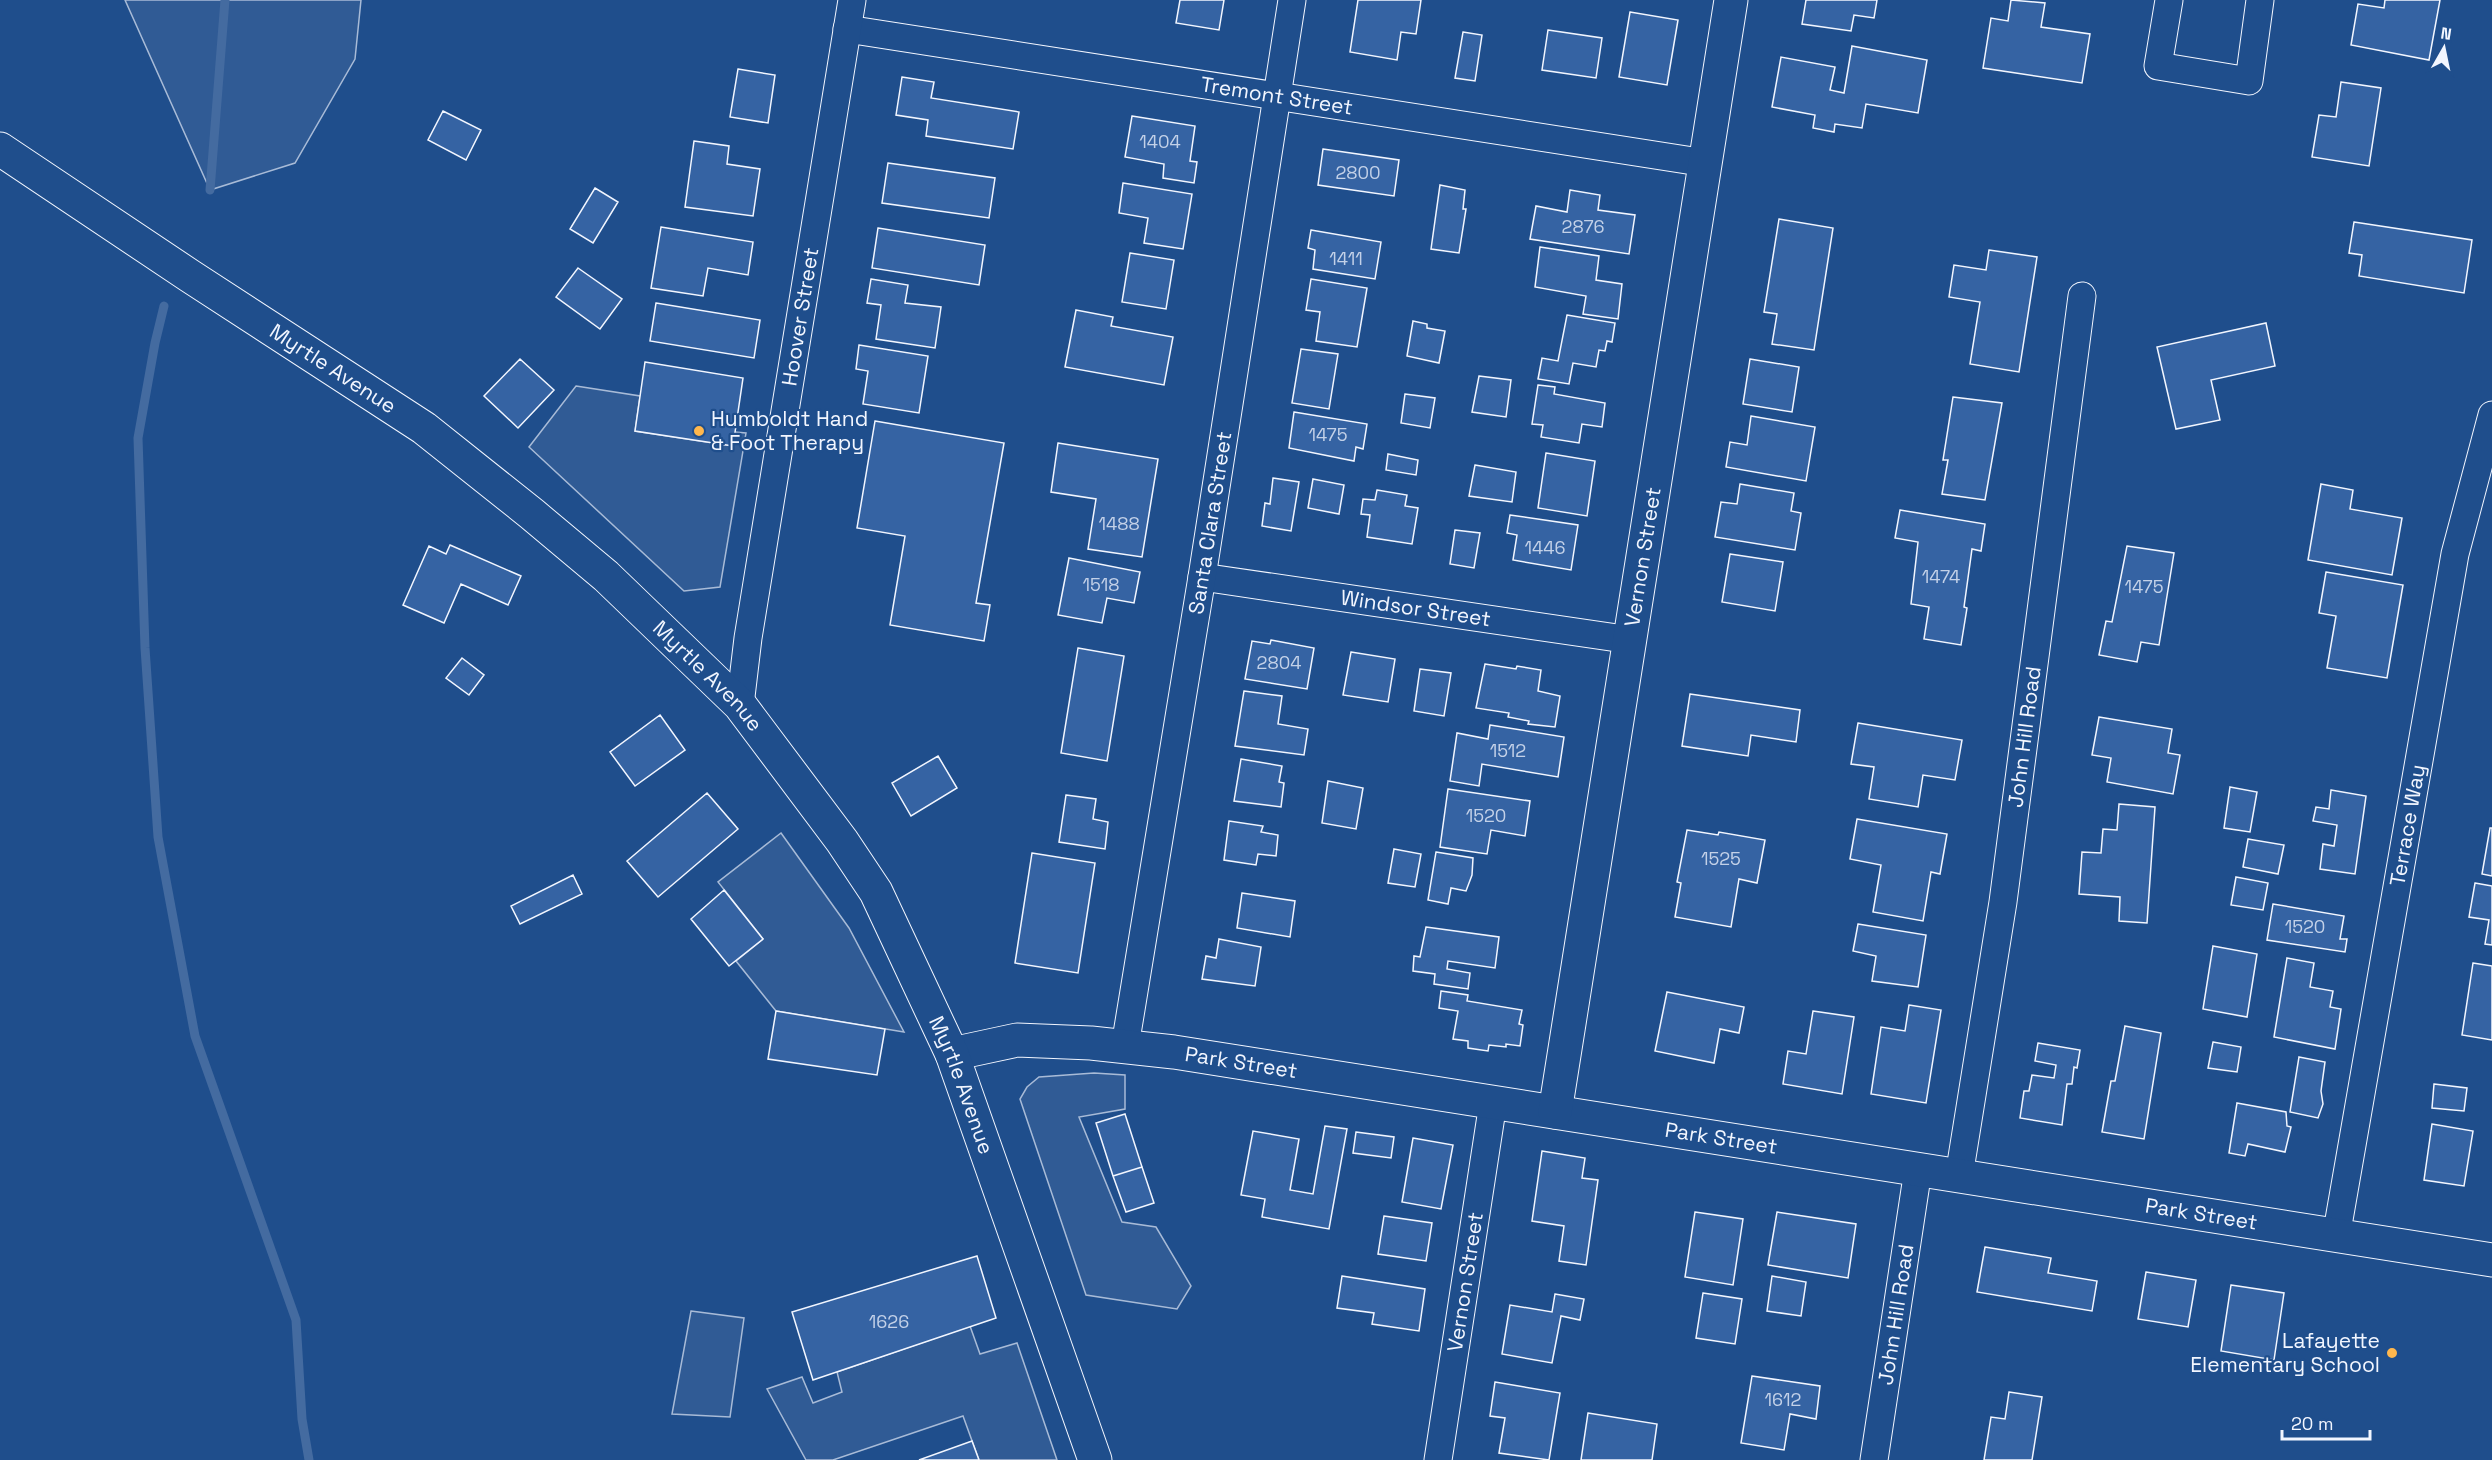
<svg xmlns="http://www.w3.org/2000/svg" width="2492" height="1460" viewBox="0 0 2492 1460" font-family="'Space Grotesk',sans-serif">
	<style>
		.built { fill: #305b95; stroke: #a8bbd7; stroke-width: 1.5 }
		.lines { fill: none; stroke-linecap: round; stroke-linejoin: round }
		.stream { stroke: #446ba0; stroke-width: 9 }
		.building { fill: #3563a3; stroke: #f2f6ff; stroke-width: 1.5 }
		.minor-casing { stroke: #f2f6ff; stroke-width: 29 }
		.tertiary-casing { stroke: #f2f6ff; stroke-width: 35 }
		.secondary-casing { stroke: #f2f6ff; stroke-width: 35 }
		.minor { stroke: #1f4e8c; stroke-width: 27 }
		.tertiary { stroke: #1f4e8c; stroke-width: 33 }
		.secondary { stroke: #1f4e8c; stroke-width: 33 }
		.poi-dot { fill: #ffb74d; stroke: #1f4e8c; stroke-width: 2 }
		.labels { text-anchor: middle; stroke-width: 4.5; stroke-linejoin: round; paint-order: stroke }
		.number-label { font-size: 18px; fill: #c3d1e8 }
		.street-label { font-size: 21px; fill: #f2f6ff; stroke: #1f4e8c }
		.poi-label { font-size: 21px; fill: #f2f6ff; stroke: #1f4e8c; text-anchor: start }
	</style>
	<rect width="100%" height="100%" fill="#1f4e8c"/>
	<path class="built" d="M125,0H361L355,59L295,163L210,190Z
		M576,386L640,396L635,431L732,446L735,432L746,433L720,587L684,591L529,447Z
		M781,833L849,928L904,1032L776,1011L736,961L763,939L718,882Z
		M1094,1073L1125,1075V1109L1079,1117L1122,1222L1156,1227L1191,1286L1177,1309L1086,1295L1020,1099L1027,1087L1039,1077Z
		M691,1311L744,1318L730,1417L672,1414Z
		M970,1326L980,1354L1017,1343L1057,1460H979L963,1416L833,1460H806L767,1389L802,1377L813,1403L842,1392L837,1372Z"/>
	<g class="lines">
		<path class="stream" d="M210,190L225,0
			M164,306L155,343L138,438L145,648L158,837L195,1036L296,1320L302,1419L309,1460"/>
	</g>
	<path class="building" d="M1180,0H1224L1219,30L1176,23Z
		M1358,0H1421L1416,34L1401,32L1397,60L1350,52Z
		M1806,0H1877L1874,18L1854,15L1851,31L1802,24Z
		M2011,0L2045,3L2041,27L2090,34L2082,83L1983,68L1991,18L2008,21Z
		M2385,0H2440L2429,60L2351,45L2358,4L2384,8Z
		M1630,12L1678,20L1667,85L1619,77Z
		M1548,30L1602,38L1596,78L1542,70Z
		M1463,32L1482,35L1475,81L1455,78Z
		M1852,46L1927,60L1918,113L1866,104L1862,128L1835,124L1834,132L1813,128L1815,115L1772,107L1781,57L1835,67L1830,90L1844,93Z
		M738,69L775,75L768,123L730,117Z
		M902,77L934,82L931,98L1019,112L1013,149L926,136L928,120L896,115Z
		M2341,82L2381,88L2369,166L2312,157L2319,115L2336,117Z
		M443,111L481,130L466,160L428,140Z
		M1132,116L1195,126L1190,161L1197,162L1194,183L1163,178L1164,164L1125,157Z
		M694,141L729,146L727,164L760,169L753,216L685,207Z
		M1323,149L1399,160L1394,196L1318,185Z
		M888,163L995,178L989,218L882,203Z
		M1123,183L1192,194L1183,249L1144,243L1148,218L1119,213Z
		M1440,185L1465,190L1463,209H1466L1459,253L1431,249Z
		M595,188L618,202L593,243L570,229Z
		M1570,190L1600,195L1598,210L1635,215L1629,254L1530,239L1536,206L1567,212Z
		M1779,219L1833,228L1814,350L1772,344L1777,314L1764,312Z
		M2354,222L2472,240L2464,293L2359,276L2362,255L2349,253Z
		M661,227L753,242L748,275L708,268L703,296L651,288Z
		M878,228L985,245L979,285L872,268Z
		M1311,230L1381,242L1375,279L1313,269L1315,250L1308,248Z
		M1540,247L1599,256L1596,280L1622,284L1618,319L1583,314L1586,296L1535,287Z
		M1989,250L2037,257L2019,372L1970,364L1980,302L1949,297L1954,265L1986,270Z
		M1130,253L1174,260L1166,309L1122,302Z
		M578,268L622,299L600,329L556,297Z
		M871,279L908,285L905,303L941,307L935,348L876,339L881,305L867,303Z
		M1311,279L1367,288L1357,347L1316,341L1320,312L1306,310Z
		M656,303L760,320L754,358L650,341Z
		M1076,310L1113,317L1111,326L1173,337L1164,385L1065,367Z
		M1567,315L1615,323L1612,342L1607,341L1605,351L1599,350L1596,367L1573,363L1569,384L1538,379L1542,358L1558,361Z
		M1413,321L1427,324V328L1445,331L1439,363L1407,356Z
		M2266,323L2275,366L2211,380L2220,420L2176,429L2157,347Z
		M859,345L928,356L919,413L863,404L868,371L856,369Z
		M1301,349L1338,354L1329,409L1292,403Z
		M520,359L554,390L518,428L484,396Z
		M1750,359L1799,367L1792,412L1743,404Z
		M645,362L743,378L733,446L635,431Z
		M1479,376L1511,380L1506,417L1472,412Z
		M1538,385L1555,387L1554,394L1605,403L1602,427L1582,424L1579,443L1541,437L1543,425L1532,424Z
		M1405,394L1435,398L1430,428L1401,423Z
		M1953,397L2002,403L1985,500L1942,494L1948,460H1943Z
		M1294,412L1367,424L1363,449L1356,447L1354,461L1289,448Z
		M1751,416L1815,427L1806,481L1726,467L1730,442L1747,445Z
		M875,421L1004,443L976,603L990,605L984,641L890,625L905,536L857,528Z
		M1058,443L1158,459L1142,557L1088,549L1096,499L1051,492Z
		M1546,453L1595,461L1587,516L1538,508Z
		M1388,454L1418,460L1416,475L1386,470Z
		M1475,465L1516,472L1512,502L1469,496Z
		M1273,478L1299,482L1291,531L1262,526L1265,503L1270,504Z
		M1313,479L1344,485L1339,514L1308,508Z
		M1740,484L1794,493L1791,511L1801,513L1795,550L1715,537L1721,502L1737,504Z
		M2321,484L2353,490L2350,509L2402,518L2392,575L2308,560Z
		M1377,490L1407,495L1405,506L1418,508L1412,544L1367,537L1370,515L1361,514L1363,499L1375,500Z
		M1900,510L1985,524L1981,551L1972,549L1964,607L1967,608L1961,645L1924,639L1929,607L1911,604L1918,542L1895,538Z
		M1510,515L1578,525L1571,570L1513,560L1517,535L1507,533Z
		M1455,530L1480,533L1474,568L1450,564Z
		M450,545L521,576L508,605L461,584L444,623L403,605L429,546L446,554Z
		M2127,546L2174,553L2159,645L2141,642L2137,662L2099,655L2106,621L2112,622Z
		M1730,554L1783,562L1775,611L1722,602Z
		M1069,558L1140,572L1134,603L1107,598L1102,623L1058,615Z
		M2326,572L2403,585L2387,678L2327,668L2336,616L2319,613Z
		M1271,640L1314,648L1307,689L1245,679L1252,641L1270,644Z
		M1078,648L1124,656L1107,761L1061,753Z
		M1351,652L1395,659L1388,702L1343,695Z
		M462,658L484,675L469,695L446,678Z
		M1485,664L1516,669L1517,666L1541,670L1538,691L1560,696L1555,727L1528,724L1529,721L1508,717L1509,713L1476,708Z
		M1420,669L1451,673L1444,716L1414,711Z
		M1244,691L1282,696L1278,724L1308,729L1304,755L1235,746Z
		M1690,694L1800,710L1796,742L1751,735L1748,756L1682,746Z
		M660,715L685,750L635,786L610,752Z
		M2099,717L2172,729L2168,753L2180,755L2173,794L2107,782L2111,758L2092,755Z
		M1858,723L1962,740L1955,780L1923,775L1918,807L1869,799L1874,767L1851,764Z
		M1490,725L1564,737L1558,777L1482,764L1479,786L1450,781L1457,733L1488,739Z
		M938,756L957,788L911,816L892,783Z
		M1241,759L1282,766L1279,782L1284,783L1281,807L1234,801Z
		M1328,781L1363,788L1356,829L1322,823Z
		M2230,787L2257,792L2250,832L2224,828Z
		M1448,789L1530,801L1525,836L1491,830L1487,854L1440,847Z
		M2331,790L2366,796L2355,874L2320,869L2323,844L2334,846L2337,825L2313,821L2316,807L2329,809Z
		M707,793L738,829L658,897L627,861Z
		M1066,795L1096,799L1093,819L1108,822L1105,849L1059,842Z
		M2119,804L2155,807L2147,923L2119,921L2120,897L2079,894L2082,852L2101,853L2103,829L2117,830Z
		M1857,819L1947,834L1940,874L1931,872L1923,921L1873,912L1881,865L1850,859Z
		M1229,821L1263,826L1261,832L1278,835L1276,856L1258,854L1256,865L1224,860Z
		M2490,828H2492V876L2482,874Z
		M1687,830L1718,835L1719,832L1765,840L1757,883L1739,879L1731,927L1675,917L1681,883L1677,882Z
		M2248,839L2284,845L2278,874L2243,867Z
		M1394,849L1421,854L1415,887L1388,883Z
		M1436,852L1473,858L1472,875L1466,891L1451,888L1448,904L1428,900Z
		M1032,853L1095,863L1078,973L1015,963Z
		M573,875L582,894L520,924L511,906Z
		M2236,877L2268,883L2263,910L2231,905Z
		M2475,883L2492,886V945L2485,944L2489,920L2469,917Z
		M724,890L763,939L729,966L691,919Z
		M1242,893L1295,901L1290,937L1237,928Z
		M2273,904L2344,916L2340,939H2347L2345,952L2267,940Z
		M1858,924L1926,935L1918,987L1872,981L1876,956L1853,951Z
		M1426,927L1499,937L1495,968L1448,961L1447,969L1470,973L1468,989L1434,984L1435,974L1413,971L1414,956L1420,957Z
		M1219,939L1261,947L1255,986L1202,979L1206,956L1216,958Z
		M2213,946L2257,954L2247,1017L2203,1009Z
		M2287,958L2314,963L2310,987L2333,991L2330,1007L2341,1009L2335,1049L2274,1037Z
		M2473,963L2492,966V1040L2462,1035Z
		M1441,991L1468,995L1467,1001L1522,1010L1519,1024L1523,1025L1520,1046L1506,1044V1047L1489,1045L1488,1051L1468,1048V1041L1453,1039L1458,1011L1439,1008Z
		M1667,992L1744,1007L1739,1033L1720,1029L1714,1063L1655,1051Z
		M1909,1005L1941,1010L1926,1103L1871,1094L1881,1027L1905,1031Z
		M776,1011L885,1029L877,1075L768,1059Z
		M1813,1011L1854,1017L1842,1094L1783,1084L1788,1051L1806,1054Z
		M2125,1026L2161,1033L2144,1139L2102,1132L2111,1081H2115Z
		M2213,1042L2241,1047L2237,1072L2208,1068Z
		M2038,1043L2080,1050L2077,1068L2074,1067L2072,1084H2067L2062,1125L2020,1118L2024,1091H2029L2032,1075L2054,1078L2056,1065L2035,1061Z
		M2299,1057L2325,1062L2321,1091L2323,1104L2318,1118L2290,1112Z
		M2434,1084L2467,1088L2464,1111L2432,1108Z
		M2237,1103L2286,1112L2287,1126L2291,1127L2285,1152L2248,1144L2245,1156L2229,1153Z
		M1125,1114L1142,1167L1113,1176L1096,1123Z
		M2432,1124L2473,1131L2464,1186L2424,1180Z
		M1325,1126L1347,1129L1329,1229L1262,1217L1265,1199L1241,1195L1253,1131L1299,1139L1290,1190L1313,1194Z
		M1356,1132L1394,1137L1391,1158L1353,1153Z
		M1413,1138L1453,1145L1441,1209L1402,1202Z
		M1542,1151L1585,1158L1582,1178L1598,1180L1586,1265L1559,1261L1564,1226L1532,1221Z
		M1142,1167L1154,1203L1126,1212L1113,1176Z
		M1695,1212L1743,1219L1733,1285L1685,1277Z
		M1777,1212L1856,1224L1848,1278L1768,1265Z
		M1384,1216L1432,1223L1426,1261L1378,1254Z
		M1985,1247L2051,1258L2048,1273L2097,1281L2092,1311L1977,1292Z
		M977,1256L996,1318L813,1380L792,1312Z
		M2146,1272L2196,1280L2188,1327L2138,1319Z
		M1342,1276L1425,1289L1419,1331L1372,1324L1374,1313L1337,1308Z
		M1772,1276L1806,1282L1801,1316L1767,1311Z
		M2231,1285L2284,1293L2274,1360L2221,1351Z
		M1703,1293L1742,1299L1735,1344L1696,1338Z
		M1555,1294L1584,1299L1580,1320L1561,1316L1552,1363L1502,1354L1510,1305L1552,1312Z
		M1752,1376L1820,1386L1816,1419L1790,1414L1784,1450L1741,1443Z
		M1495,1382L1560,1393L1549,1460L1499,1453L1505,1418L1490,1416Z
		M2009,1392L2042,1397L2032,1460H1984L1991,1417L2005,1419Z
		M1588,1413L1657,1424L1652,1460H1581Z
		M972,1441L979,1460H919Z"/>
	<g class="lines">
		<g class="minor-casing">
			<g id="minor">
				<path d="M2169,0L2158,66L2249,81L2260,0"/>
				<path id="s1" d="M847,29L1706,163"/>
				<path id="s2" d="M1202,577L1631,640"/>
				<path id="s3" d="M740,705L748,638L852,0"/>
				<path id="s4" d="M1125,1046L1202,577L1292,0"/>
				<path id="s5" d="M1959,1176L2003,902L2082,296"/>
				<path id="s6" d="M2336,1237L2455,554L2492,415"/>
				<path id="s7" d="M1438,1460L1493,1103"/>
				<path id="s8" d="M1874,1460L1918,1170"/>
			</g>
		</g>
		<g class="tertiary-casing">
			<g id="tertiary">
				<path id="s9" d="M952,1054L1017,1040L1091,1043L1174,1052L2492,1260"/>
				<path id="s10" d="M1555,1112L1731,0"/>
			</g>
		</g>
		<g class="secondary-casing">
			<g id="secondary">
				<path id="s11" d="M0,149L190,276L424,428L532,514L606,576L740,705L842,841L876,892L952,1054L1095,1460"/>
			</g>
		</g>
		<use href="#minor" class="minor"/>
		<use href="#tertiary" class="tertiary"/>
		<use href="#secondary" class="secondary"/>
	</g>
	<g class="poi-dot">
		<circle cx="699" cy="431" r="6"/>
		<circle cx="2392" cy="1353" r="6"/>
	</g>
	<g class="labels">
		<g class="number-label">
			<text x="1160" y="148">1404</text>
			<text x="1358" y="179">2800</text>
			<text x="1583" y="233">2876</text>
			<text x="1346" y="265">1411</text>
			<text x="1328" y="441">1475</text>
			<text x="1119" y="530">1488</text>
			<text x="1545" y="554">1446</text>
			<text x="1941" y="583">1474</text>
			<text x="1101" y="591">1518</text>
			<text x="2144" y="593">1475</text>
			<text x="1279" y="669">2804</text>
			<text x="1508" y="757">1512</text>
			<text x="1486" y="822">1520</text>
			<text x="1721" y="865">1525</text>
			<text x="2305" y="933">1520</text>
			<text x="889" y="1328">1626</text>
			<text x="1783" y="1406">1612</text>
		</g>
		<g class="street-label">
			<text dy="7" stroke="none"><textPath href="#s1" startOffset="435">Tremont Street</textPath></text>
			<text dy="7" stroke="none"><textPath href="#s3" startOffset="393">Hoover Street</textPath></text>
			<text dy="7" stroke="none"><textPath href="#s11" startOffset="399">Myrtle Avenue</textPath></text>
			<text dy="7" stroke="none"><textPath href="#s4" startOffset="530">Santa Clara Street</textPath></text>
			<text dy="7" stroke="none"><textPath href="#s10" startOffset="562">Vernon Street</textPath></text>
			<text dy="7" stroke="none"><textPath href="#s2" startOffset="216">Windsor Street</textPath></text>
			<text dy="7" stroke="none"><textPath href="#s11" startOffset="885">Myrtle Avenue</textPath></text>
			<text dy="7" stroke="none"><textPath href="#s5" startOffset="444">John Hill Road</textPath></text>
			<text dy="7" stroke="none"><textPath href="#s6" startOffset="418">Terrace Way</textPath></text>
			<text dy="7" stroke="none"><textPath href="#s9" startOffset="292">Park Street</textPath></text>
			<text dy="7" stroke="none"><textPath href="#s11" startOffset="1371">Myrtle Avenue</textPath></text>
			<text dy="7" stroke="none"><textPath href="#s9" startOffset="778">Park Street</textPath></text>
			<text dy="7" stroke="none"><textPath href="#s9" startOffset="1264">Park Street</textPath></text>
			<text dy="7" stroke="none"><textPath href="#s7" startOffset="180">Vernon Street</textPath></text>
			<text dy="7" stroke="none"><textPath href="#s8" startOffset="147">John Hill Road</textPath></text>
		</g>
		<g class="poi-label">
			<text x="711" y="426">Humboldt Hand<tspan x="711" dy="24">&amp; Foot Therapy</tspan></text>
			<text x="2380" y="1348" text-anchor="end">Lafayette<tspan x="2380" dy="24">Elementary School</tspan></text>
		</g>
	</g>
	<g transform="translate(2444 48) rotate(9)" stroke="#1f4e8c" stroke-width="4.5" paint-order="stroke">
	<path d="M0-4.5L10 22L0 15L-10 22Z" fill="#f2f6ff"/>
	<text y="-9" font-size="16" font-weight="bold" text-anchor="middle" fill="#f2f6ff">N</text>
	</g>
	<path d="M2282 1430v9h88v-9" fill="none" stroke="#f2f6ff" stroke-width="3"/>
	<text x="2291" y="1430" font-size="18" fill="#f2f6ff" stroke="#1f4e8c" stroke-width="4.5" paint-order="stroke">20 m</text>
</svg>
